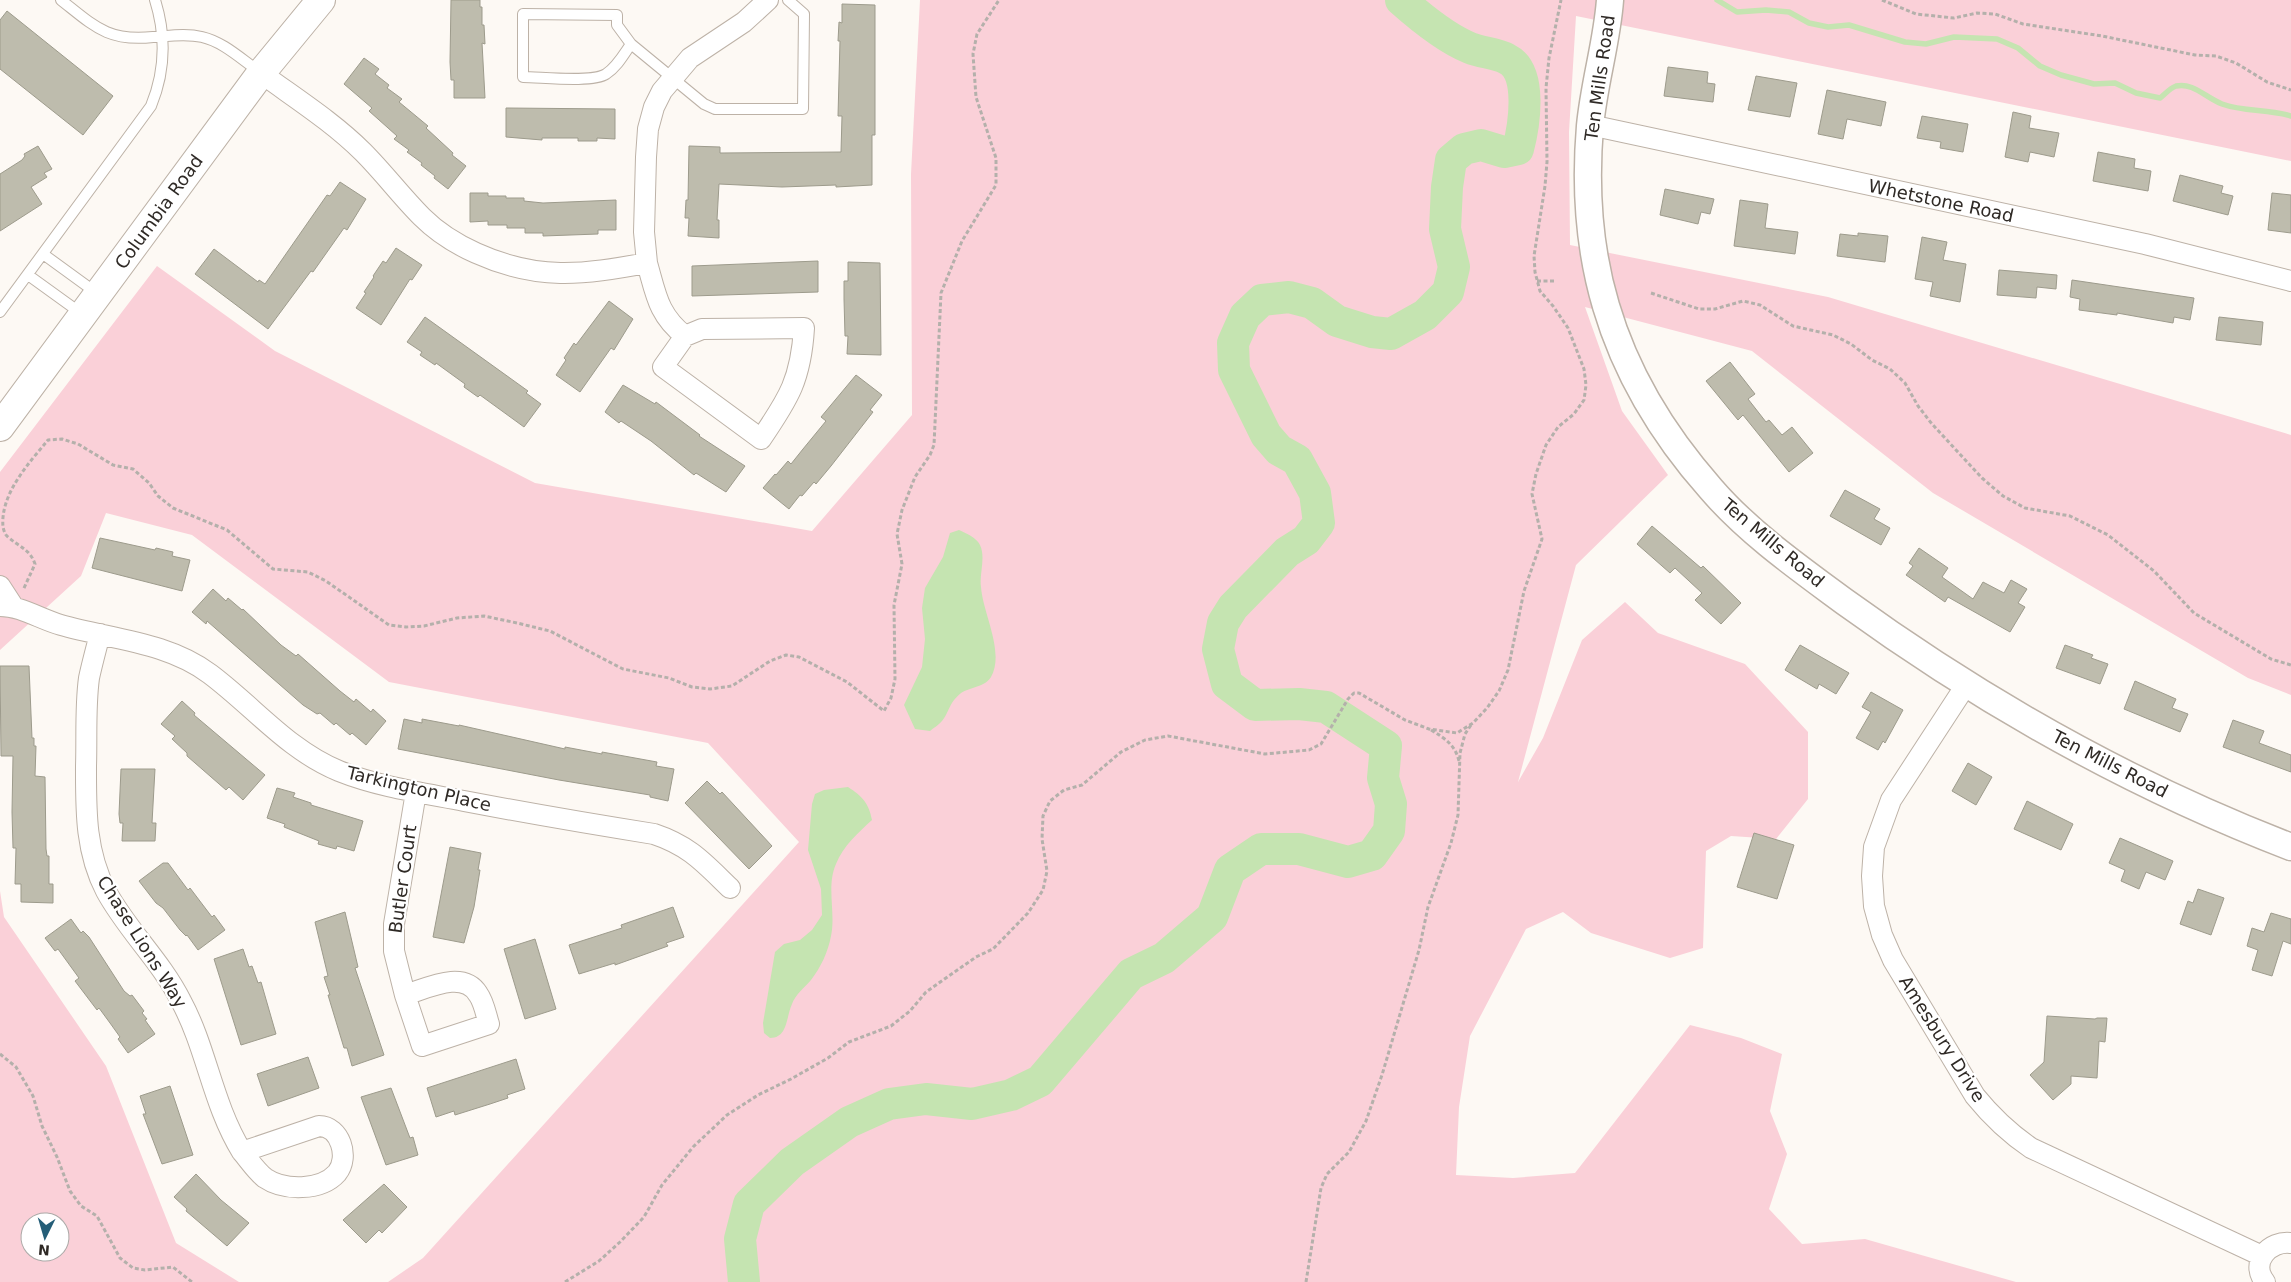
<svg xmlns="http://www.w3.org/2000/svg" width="2291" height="1282" viewBox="0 0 2291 1282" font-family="'DejaVu Sans',sans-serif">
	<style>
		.green { fill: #fad0d8; fill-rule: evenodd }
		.water { fill: #c5e4b1 }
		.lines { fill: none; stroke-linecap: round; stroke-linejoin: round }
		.stream { stroke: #c5e4b1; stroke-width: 5.5 }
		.river { stroke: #c5e4b1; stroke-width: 32 }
		.building { fill: #bebcad; stroke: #9d9b8c }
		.service-casing { stroke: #bdb2a7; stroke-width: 12 }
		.minor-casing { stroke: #bdb2a7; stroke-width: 22 }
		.tertiary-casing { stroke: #bdb2a7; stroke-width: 29 }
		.secondary-casing { stroke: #bdb2a7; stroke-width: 30 }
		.path { stroke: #b4b0ab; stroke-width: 3; stroke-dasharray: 4 2.5; stroke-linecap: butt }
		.service { stroke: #fff; stroke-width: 10 }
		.minor { stroke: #fff; stroke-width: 20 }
		.tertiary { stroke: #fff; stroke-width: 26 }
		.secondary { stroke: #fff; stroke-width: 28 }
		.labels { text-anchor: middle; stroke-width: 4.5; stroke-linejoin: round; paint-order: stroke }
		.street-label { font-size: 18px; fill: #2f2a26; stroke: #fff }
	</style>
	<rect width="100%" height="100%" fill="#fdf9f4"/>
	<path class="green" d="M920,0H2291V161L1576,16L1569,132L1570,245L1828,297L2291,435V695L2248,678L1933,493L1752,351L1585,307L1622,411L1668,475L1576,565L1518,782L1543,738L1582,640L1625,602L1658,633L1745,664L1808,732V799L1776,839L1731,836L1706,851L1703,948L1670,958L1591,933L1563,912L1526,929L1470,1036L1459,1107L1456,1175L1513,1178L1575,1173L1690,1025L1741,1038L1782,1054L1770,1111L1787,1154L1769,1209L1802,1244L1865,1239L2016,1282H388L423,1258L799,842L708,743L389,682L192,535L106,513L81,576L0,650V472L157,266L275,351L535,483L812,531L912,415L911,174Z
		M0,891L4,917L106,1066L176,1243L239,1282H0ZM30,1222H60V1252H30Z"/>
	<path class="water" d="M959,530C966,533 977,538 980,545C986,558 979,574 981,587C983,614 1005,652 991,677C985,687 970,687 961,693C948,704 950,711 942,721C939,725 933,728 930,731L915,729L904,705L922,667L925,639L922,608L925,588L943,557L950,533Z
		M848,787C862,796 869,803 872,820C859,832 843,846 836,864C826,886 836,913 831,936C828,952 821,967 811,980C805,987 795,995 792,1004C786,1017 788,1038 770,1038L764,1033L763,1023L775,952L784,944L800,940L812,930L822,915L821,889L808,850L812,804L815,794L824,790Z"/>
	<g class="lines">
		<path class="stream" d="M1717,0L1737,12L1766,10L1789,12L1809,23L1828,27L1849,25L1905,42L1926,44L1954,37L1997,39L2018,48L2040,66L2061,75L2094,84L2115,83L2136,93L2160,98C2164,95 2170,88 2176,86C2193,82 2206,98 2222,104C2244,112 2268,109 2291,116"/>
		<path class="river" d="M744,1282L740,1239L749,1204L792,1162L849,1122L889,1104L926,1099L972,1104L1011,1095L1040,1081L1131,974L1164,958L1212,917L1230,870L1261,849H1299L1348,862L1372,855L1389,831L1391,804L1383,778L1386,746L1326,707L1299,704L1255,705L1227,684L1218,649L1223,623L1233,607L1287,552L1306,540L1319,523L1315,493L1297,460L1279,450L1266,435L1234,370L1233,343L1245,316L1262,300L1289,297L1312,303L1337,321L1372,332L1391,334L1425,315L1448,292L1454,267L1445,229L1447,187L1451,160L1464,149L1481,145L1504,152L1518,149C1524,126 1533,72 1507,59C1496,53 1482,53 1470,48C1448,39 1419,16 1401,0"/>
	</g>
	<path class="building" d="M451,0H480V7H482V25H484L485,44L482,43L485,98H454V80H451L450,62Z
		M842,4L875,5V135H872V185L836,187V185L782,187L719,184L717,220H719V238L688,236L689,218H685L686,200H688L689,146L720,147V153L841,152L842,116H838L840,41H838L839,22L842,23Z
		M7,11L113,96L83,135L0,69V20Z
		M364,58L379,69L375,74L389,85L387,88L402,99L399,102L428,126L426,128L453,153L452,155L466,166L448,189L434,178L435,176L421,165L422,163L407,152L409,150L394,139L397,136L369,111L372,108L344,84Z
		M1668,67L1708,72L1707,83L1715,84L1713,102L1664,96Z
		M1756,76L1797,83L1790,117L1748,110Z
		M1827,90L1886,102L1881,126L1847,119L1843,139L1818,134Z
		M506,108L615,109V139L597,138V141H578V138H542V140L506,137Z
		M2013,112L2031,116L2029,128L2059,133L2054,157L2030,152L2028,162L2005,157Z
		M1922,116L1968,124L1963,152L1940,148L1941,142L1917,138Z
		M38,146L52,169L44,173L47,177L31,187L42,204L0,231V174L22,160L25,156L24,154Z
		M2098,152L2135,159L2134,168L2151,171L2148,191L2093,181Z
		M2180,175L2223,186L2221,193L2233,196L2228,215L2173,201Z
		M340,182L366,199L347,230L344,228L313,272L311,271L268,329L195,274L214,249L258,282L259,280L265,284L327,195L330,196Z
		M1665,189L1714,199L1710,214L1701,212L1698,224L1660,215Z
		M470,193H488V196H506V198H524V201L543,203L616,200V230H598V234L543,236V233H525V228H507V225H488V221L470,222Z
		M2272,193L2291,195V233L2268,230Z
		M1740,200L1768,204L1765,228L1798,232L1795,254L1734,246Z
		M1858,233L1888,236L1885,262L1837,256L1840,234L1858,236Z
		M1922,237L1947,242L1943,260L1966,264L1960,302L1930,296L1933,282L1915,279Z
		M396,248L422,265L412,280L410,279L381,325L356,308L366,293L364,292L374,277L373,276L383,261L386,263Z
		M818,261V292L692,296V266Z
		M848,262L880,263L881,355L847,354L848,336H845L844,299V281H848Z
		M1999,270L2057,275L2056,289L2037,287L2036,298L1997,295Z
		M2072,280L2194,298L2190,320L2174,317L2173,323L2117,313V315L2079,310L2080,299L2070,297Z
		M609,301L633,319L614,350L611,348L580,392L556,375L566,360L564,358L574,343L576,345Z
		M425,317L528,391L526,393L541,404L524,427L480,395L478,397L464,387L465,384L436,363L435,365L420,355L422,352L407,342Z
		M2219,317L2263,322L2261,345L2216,340Z
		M1730,362L1755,394L1748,399L1766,422L1769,420L1782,435L1792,427L1813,453L1789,472L1743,415L1738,420L1706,381Z
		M856,375L882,395L870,410L873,412L831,466L816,484L814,482L802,496L800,495L789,509L763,488L775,474L776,475L788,461L791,464L803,449L826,421L821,417Z
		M623,385L655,404L656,402L700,435L699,436L745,466L726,492L696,473L694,475L651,441L621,421L619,423L605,412Z
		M1845,490L1880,509L1874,519L1890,528L1881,545L1830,516Z
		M1652,526L1701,568L1703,566L1741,603L1721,624L1695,600L1702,593L1675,568L1670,573L1637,544Z
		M100,538L155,550L156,548L173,552L172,556L190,560L182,591L92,568Z
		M1919,548L1948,568L1942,577L1973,599L1983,582L2004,593L2011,580L2027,589L2018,603L2025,607L2010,632L1948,597L1945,602L1906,575L1913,566L1909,563Z
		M213,589L226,601L228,598L242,610L243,609L281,645L296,656L298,654L340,691L354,702L356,699L371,712L373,709L386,721L366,745L352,733L350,735L336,723L334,725L320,713L317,714L303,705L207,621L206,624L192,612Z
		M1800,645L1849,673L1836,694L1819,684L1817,689L1785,670Z
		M2065,645L2093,655L2091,658L2108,664L2100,684L2056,668Z
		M0,666H29L32,738H34V746H36L35,776L45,777L46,849L47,856H49V884H53V903L21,902V884H15L16,848H13L12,812L13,756H1Z
		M2135,681L2176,699L2172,708L2188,714L2180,732L2124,709Z
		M1871,692L1903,710L1885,743L1883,741L1878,750L1856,738L1871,712L1862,707Z
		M182,701L195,713L194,715L265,775L243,800L229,787L226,790L187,756V753L172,739L175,736L161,724Z
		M404,719L422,723V719L459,726V725L565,749V747L602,754V752L657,762L656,766L674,769L668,801L650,797V795L559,780L398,749Z
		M2233,720L2264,731L2259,743L2291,755V772L2223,747Z
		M1968,763L1992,777L1976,805L1952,791Z
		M121,769H155L152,823H156L155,841H122L123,823H120L119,814Z
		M707,781L720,794L722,792L772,846L749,869L685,803Z
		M277,788L295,793L293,797L311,803V805L363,821L354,851L337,846L336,849L318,844L319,841L284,827L285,824L267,818Z
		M2027,801L2073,824L2061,850L2014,829Z
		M1754,833L1794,845L1777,899L1737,887Z
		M2120,838L2173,861L2165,880L2146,872L2139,889L2121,881L2125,870L2109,863Z
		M450,847L481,853L478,870H480L474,907L464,943L433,937Z
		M163,863H168L188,890L190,888L212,917L214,915L225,930L198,950L187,935L186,936L180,930L163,908L156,903L139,881Z
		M2198,889L2224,898L2211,935L2180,924L2188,901L2193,903Z
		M673,907L684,937L666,943L668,946L615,965V963L579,974L569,945L622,928L621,925Z
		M345,912L358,967L355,968L384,1055L352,1066L347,1048H344L328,995H330L324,977L328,976L315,922Z
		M2271,913L2291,919V944L2283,941L2272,976L2252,970L2258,950L2247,946L2252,928L2264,932Z
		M71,919L81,933L83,931L89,937L124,991L130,996L132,995L144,1011L142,1013L147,1019L145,1020L155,1034L128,1053L118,1039L120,1037L110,1023L99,1008L97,1010L75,981L79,978L58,949L55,951L45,938Z
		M535,939L556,1009L525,1019L504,949Z
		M243,949L249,967L252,966L258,983L261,982L276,1034L241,1045L214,959Z
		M2047,1016L2095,1019L2097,1018H2107L2105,1042L2099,1041L2097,1078L2071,1076V1084L2053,1100L2030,1075L2044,1062Z
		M308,1057L319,1088L268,1106L257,1074Z
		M516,1059L525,1089L507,1095L508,1098L490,1104L455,1115L454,1111L436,1117L427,1088Z
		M170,1086L193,1155L162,1164L143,1114H146L140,1096Z
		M391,1088L410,1138L413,1137L418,1155L386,1165L361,1097Z
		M196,1174L221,1200L249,1223L227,1246L186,1211L187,1209L174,1197Z
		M384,1184L407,1207L382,1233L379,1230L366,1243L343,1220Z"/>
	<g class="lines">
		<g class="service-casing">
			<path id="service" d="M61,0C94,26 108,42 153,37C169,36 186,33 202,37C224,42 242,60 260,72
				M631,44C624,54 617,67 606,74C593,83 541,77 523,77V14L617,15V25L631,44L704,104L715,109H803L804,14L788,0
				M43,254L98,294
				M28,275L82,314
				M0,312L151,106C165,72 166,35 155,0"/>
		</g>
		<g class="minor-casing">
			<path id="minor" d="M261,73C295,98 333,122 363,152C384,173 401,196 422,217C437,232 456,244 476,253C538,281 582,275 647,263L644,232L646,157L648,129L654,107L662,91L690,58L744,22L768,0
				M1590,125L2145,244L2291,281
				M647,263C656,294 658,315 685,336L702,329L804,328C801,379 789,398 761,439L663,367L685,336
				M0,586L13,606
				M0,606C21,606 40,619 61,625C110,639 168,642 210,674C254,707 288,750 339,771C379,787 423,793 464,801C527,813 591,824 654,834C690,846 704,863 730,888
				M100,634C96,649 92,664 89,678C85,707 87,737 86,766C86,809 85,851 106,891C127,930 161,961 181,1001C207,1049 212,1103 242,1152L319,1126C340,1126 350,1157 337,1173C321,1191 284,1191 265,1178C256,1171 249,1160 242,1152
				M1966,685L1891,800L1874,847L1872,876L1874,906L1882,935L1893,960L1975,1096C1992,1117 2009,1133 2031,1148L2262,1256
				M405,995L422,1046L489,1024C486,1015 484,1002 478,994C463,969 426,989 405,995L394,951V924L416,792
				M2265,1282C2249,1262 2270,1240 2291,1243"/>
		</g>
		<g class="tertiary-casing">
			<path id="tertiary" d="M1610,0C1607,42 1594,83 1590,126C1585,185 1589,249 1606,306C1626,374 1665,437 1711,489C1749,533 1799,568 1845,602C1983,702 2132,786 2291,847"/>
		</g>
		<g class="secondary-casing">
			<path id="secondary" d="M0,427L261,73L321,0"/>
		</g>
		<path class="path" d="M1882,0L1916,14L1954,18L1977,13L1995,14L2023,24L2102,36L2195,55L2216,56L2236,63L2267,82L2291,90
			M1537,281H1554
			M1651,293L1699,309H1715L1743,301L1760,305L1793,326L1833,335L1851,344L1872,360L1890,369L1905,383L1918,406L1932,424L1982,478L2003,496L2025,508L2070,516L2108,535L2154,571L2194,613L2271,659L2291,665
			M24,588L35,564C30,549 19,547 8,537C5,535 4,531 3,527C0,494 29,463 48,440L62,439L78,444L113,465L133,469L149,483L158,496L173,508L227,530L273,569L308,572L326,581L389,625L406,627L424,626L457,618L484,616L517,623L550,631L623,669L669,678L692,687L710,689L732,686L770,661L786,655L799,657L847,682L884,711L891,698L895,679L894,605L902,564L897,534L902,510L915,477L930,455L934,445L941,293L962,241L996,185V158L976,97L973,54L977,34L999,0
			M1431,730C1446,739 1455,745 1459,761
			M0,1054L16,1067L33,1096L42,1126L57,1157L70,1191L81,1206L97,1216L120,1258L133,1268L145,1270L173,1267L192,1282
			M565,1282L599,1261L620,1242L644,1217L662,1185L693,1147L727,1115L758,1095L791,1079L828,1058L849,1042L891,1026L910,1011L926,992L976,957L993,949L1028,913L1043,890L1047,871L1042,839L1043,816L1050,801L1064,790L1082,785L1121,752L1145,740L1168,736L1265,754L1309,750L1321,744L1348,699L1354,693H1359L1405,720L1429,729L1457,733L1473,723L1487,708L1499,691L1508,670L1524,591L1542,539L1532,494L1536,474L1546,445L1558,427L1574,414L1584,400L1586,385L1584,369L1568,328L1553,306L1540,291L1535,272L1534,256L1545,186L1547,162L1546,88L1549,58L1561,0
			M1306,1282L1321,1188L1327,1174L1349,1152L1366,1121L1382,1075L1419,950L1428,907L1451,843L1458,815L1460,753L1465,734L1471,725"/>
		<use href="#service" class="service"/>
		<use href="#minor" class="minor"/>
		<use href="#tertiary" class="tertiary"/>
		<use href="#secondary" class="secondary"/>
	</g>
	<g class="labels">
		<g class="street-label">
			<text transform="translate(1600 78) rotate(-82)" y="6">Ten Mills Road</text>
			<text transform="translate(1941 201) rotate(12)" y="6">Whetstone Road</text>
			<text transform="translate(159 212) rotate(-54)" y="6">Columbia Road</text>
			<text transform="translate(1773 543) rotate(40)" y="6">Ten Mills Road</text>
			<text transform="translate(2110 764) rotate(27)" y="6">Ten Mills Road</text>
			<text transform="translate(419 789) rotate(13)" y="6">Tarkington Place</text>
			<text transform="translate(403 879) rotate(-82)" y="6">Butler Court</text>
			<text transform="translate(142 942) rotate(58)" y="6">Chase Lions Way</text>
			<text transform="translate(1942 1039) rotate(58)" y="6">Amesbury Drive</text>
		</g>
	</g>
	<g transform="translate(45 1237) rotate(185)"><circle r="24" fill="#ffffff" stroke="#acaaa8"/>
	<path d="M0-4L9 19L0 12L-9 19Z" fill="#255e78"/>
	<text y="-8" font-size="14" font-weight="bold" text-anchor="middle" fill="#2f2a26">N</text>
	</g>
</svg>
